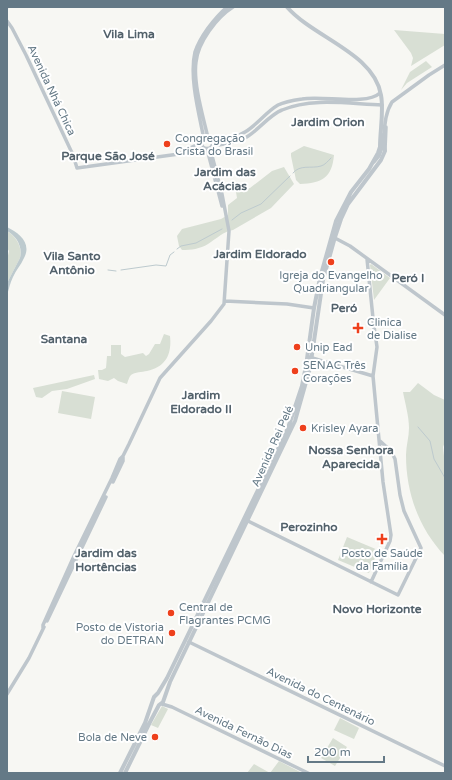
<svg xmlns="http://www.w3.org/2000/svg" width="452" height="780" viewBox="0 0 452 780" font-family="'Varela Round',sans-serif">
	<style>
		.green { fill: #d8dfd4 }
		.water { fill: #bdcace }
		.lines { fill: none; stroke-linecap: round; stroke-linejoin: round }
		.stream { stroke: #bdcace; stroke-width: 1 }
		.secondary { stroke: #bec6cc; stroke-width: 3.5 }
		.primary { stroke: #bec6cc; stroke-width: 4 }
		.poi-dot { fill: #ee401c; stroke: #fff; stroke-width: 1.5 }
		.labels { text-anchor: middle; stroke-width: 4; stroke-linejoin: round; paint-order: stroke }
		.street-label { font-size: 11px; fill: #647986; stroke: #fff }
		.poi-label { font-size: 11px; fill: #647986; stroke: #fff; text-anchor: start }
		.neighbourhood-label { font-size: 12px; font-weight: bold; fill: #52616b; stroke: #fff }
	</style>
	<rect width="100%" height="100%" fill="#f7f7f3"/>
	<path class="green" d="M394,30L445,34V45L411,66L413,58L411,53Z
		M426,61L432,67L407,83L401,90L410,72Z
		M304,146L334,155C332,178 322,183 300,184L296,180L291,156V153Z
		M284,167L294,184L271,208L233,230C224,231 216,239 208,244C200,249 191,250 182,250L179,246L177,236L182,229L221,219L228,215V205L237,198L236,192L250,188L272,171Z
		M7,231C16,236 23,248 20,258L7,283V260L9,251L7,248Z
		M371,264L390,278L374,300L370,265Z
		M164,334L170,336C172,354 166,367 147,371C142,372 135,372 131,375C129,377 128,381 127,384L118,381L114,378L108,381L99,379L98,370H102L106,368L107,356H111V345H121V354L125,357L143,353L146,356L149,354L155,344H160Z
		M94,375L95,379L67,389L52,391L42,398L36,397L33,388Z
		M418,383L434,395L445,400V442L443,447L445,465V556C419,529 406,493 406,455C406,446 409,437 409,428C409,416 405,403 403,392H410Z
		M62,391L95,397L91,419L58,413Z
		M347,537L378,550L369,573L338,560Z
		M162,706L168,709L158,728L151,725Z
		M340,718L359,728L354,739L334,730Z
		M333,738L347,747L335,766L321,758Z
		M279,761L302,773H247L254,764L270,773Z"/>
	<path class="water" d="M7,227C19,233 32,243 24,258C21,265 16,270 13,277C10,283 9,289 7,295V283L20,258C23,248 17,236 7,231Z"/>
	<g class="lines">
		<path class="stream" d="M7,12L8,7
			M293,173C300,164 311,169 321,166C325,165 328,161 331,158
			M232,220L241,213L261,204L290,176
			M177,249L181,246L196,243L222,229
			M108,270L116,271
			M121,270L156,265L166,266L170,255L174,252
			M418,427L430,441L434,459L445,478"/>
		<path class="secondary" d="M7,21L12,28L26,55L73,155L77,168L179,154L204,148
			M201.5 143a5.5 5.5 0 1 1 11 0a5.5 5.5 0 1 1-11 0Z
			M208,138C203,116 193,83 196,62C198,42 217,17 233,7
			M204,139C199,114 189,77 195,52C198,43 203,35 208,28C214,20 220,13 227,7
			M384,139C384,126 385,113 392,102L429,75L445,65
			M212,141C223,139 236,138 245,132C257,125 266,112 278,105C284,102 295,100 302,99C322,95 366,106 380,93
			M212,146C223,144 236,143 245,138C258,131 269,115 282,110C312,97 350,104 382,105
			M207,149L222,206
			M385,150L386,127
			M180,154C186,148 195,147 202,142
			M374,162L379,156L383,145
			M333,237L350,246L445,315
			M367,259L374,328
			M225,301L287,304L314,308
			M309,357L373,376
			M113,482L123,461V457
			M246,520L398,595L421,548L404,511L400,495L395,459L391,451L380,441
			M371,582L390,541L391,535L383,482L373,376L377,347L374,326
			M47,621L106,497
			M43,628V625L74,556L112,478L120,459L123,456L129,444L160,378L211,321L224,304L229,231L222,194L210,148
			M189,642L445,766
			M7,694L29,658L44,627
			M162,704L172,707L308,773"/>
		<path class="primary" d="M120,773L145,723L154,697L158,693L167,678L288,428L302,386L306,366L314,308L320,278L336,221L351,192L369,169L378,153L380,147C380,130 384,111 381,95C374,53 314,38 287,7
			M125,773L150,722L159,705L163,702L170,682L295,421L310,368L323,280L335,237L341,219L348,204L381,160L385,151L382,135"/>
	</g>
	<g class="poi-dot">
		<circle cx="167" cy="144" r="4"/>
		<circle cx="331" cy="262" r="4"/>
		<path d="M356 322h4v4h4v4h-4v4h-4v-4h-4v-4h4z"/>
		<circle cx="297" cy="347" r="4"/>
		<circle cx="295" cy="371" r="4"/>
		<circle cx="303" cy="428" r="4"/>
		<path d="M380 533h4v4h4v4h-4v4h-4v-4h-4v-4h4z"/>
		<circle cx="171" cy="613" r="4"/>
		<circle cx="172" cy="633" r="4"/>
		<circle cx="155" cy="737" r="4"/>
	</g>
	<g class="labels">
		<g class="street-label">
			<text transform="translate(52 90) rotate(65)" y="4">Avenida Nhá Chica</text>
			<text transform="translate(272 446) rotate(-66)" y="4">Avenida Rei Pelé</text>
			<text transform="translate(321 696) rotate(26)" y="4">Avenida do Centenário</text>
			<text transform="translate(244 732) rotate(26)" y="4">Avenida Fernão Dias</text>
		</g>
		<g class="poi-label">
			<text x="175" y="142">Congregação<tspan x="175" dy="13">Crista do Brasil</tspan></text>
			<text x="331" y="279" text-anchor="middle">Igreja do Evangelho<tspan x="331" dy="13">Quadriangular</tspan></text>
			<text x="367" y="326">Clinica<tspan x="367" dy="13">de Dialise</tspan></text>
			<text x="305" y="351">Unip Ead</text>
			<text x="303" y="369">SENAC Três<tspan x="303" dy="13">Corações</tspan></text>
			<text x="311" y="432">Krisley Ayara</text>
			<text x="382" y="557" text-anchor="middle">Posto de Saúde<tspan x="382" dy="13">da Família</tspan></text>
			<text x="179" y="611">Central de<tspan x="179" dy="13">Flagrantes PCMG</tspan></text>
			<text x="164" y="631" text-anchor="end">Posto de Vistoria<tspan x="164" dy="13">do DETRAN</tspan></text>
			<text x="147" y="741" text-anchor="end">Bola de Neve</text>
		</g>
		<g class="neighbourhood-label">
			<text x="129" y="38">Vila Lima</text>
			<text x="328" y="126">Jardim Orion</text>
			<text x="108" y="160">Parque São José</text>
			<text x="225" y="176">Jardim das<tspan x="225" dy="14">Acácias</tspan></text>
			<text x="260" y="258">Jardim Eldorado</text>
			<text x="72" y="260">Vila Santo<tspan x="72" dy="14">Antônio</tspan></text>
			<text x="408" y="282">Peró I</text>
			<text x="344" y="312">Peró</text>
			<text x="64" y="343">Santana</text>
			<text x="201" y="399">Jardim<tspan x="201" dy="14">Eldorado II</tspan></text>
			<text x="351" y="454">Nossa Senhora<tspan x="351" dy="14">Aparecida</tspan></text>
			<text x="309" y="531">Perozinho</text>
			<text x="106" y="557">Jardim das<tspan x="106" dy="14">Hortências</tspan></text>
			<text x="377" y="613">Novo Horizonte</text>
		</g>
	</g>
	<rect width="452" height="780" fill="none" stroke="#647986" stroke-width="16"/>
	<path d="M308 756v6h76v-6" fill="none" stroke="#647986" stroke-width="2"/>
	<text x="314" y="756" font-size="12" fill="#647986" stroke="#ffffff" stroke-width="3" paint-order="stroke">200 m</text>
</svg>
